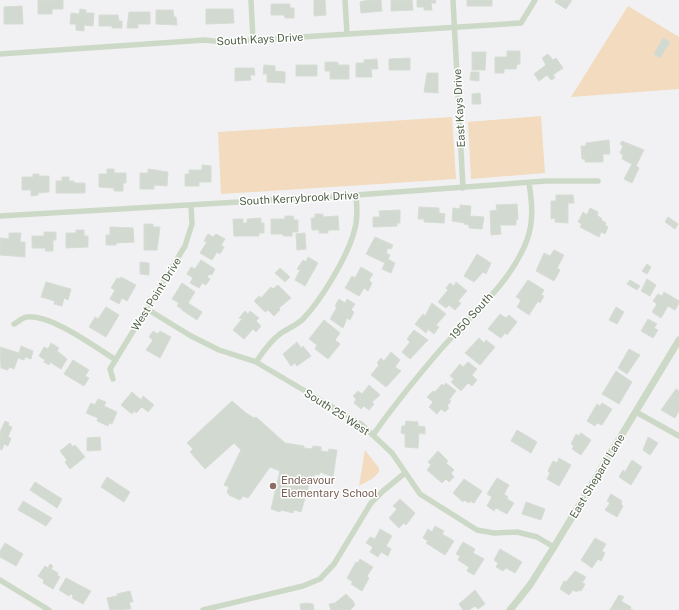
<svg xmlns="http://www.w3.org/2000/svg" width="679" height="610" viewBox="0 0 679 610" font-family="'Public Sans',sans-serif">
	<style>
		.green { fill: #f2dbbe }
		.building { fill: #d2d9d0; stroke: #d6ddd5 }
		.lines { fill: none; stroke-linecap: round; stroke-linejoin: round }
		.minor { stroke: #cdd9c7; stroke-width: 5.5 }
		.tertiary { stroke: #cdd9c7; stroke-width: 7 }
		.education-dot { fill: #8d6e63; stroke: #fff; stroke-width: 1.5 }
		.labels { text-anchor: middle; stroke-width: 3; stroke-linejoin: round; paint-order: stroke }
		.street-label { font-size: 11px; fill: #506047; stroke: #fff }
		.education-label { font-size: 11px; fill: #785e54; stroke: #fff; text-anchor: start }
	</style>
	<rect width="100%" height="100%" fill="#f1f1f3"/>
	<path class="green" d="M628,6L679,37V89L571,97Z
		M541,116L545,173L471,179L468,122Z
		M452,117L456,179L221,194L218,132Z
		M365,450L379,468V472L372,479L359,486Z"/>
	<path class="building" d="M38,0H63V9H52V14H38Z
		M314,0H325L326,15L314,16Z
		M368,0H381L382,11L361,13L360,2Z
		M391,0H412L413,10L391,11Z
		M417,0H435L436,3H431L432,10H424V7H417Z
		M467,0H492V6H467Z
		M556,0H572L566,9L555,2Z
		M271,4H290V8H294V18H285L284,15H271Z
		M22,6L23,24H4V7Z
		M80,9L86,10V13H94L93,26L84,25V31L76,30V24H70L71,13L79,14Z
		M206,9H233L234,23L206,24Z
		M156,10H173L174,17H176L177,25L156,24Z
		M129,12H150V24H138V28H127Z
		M99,15H118L119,21H122V28H112V26H99Z
		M663,38L670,42L660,58L654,54Z
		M507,51H520V64H517L516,69H504V73H495V57H507Z
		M472,52H486L485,70H472Z
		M548,54L553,60L556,58L563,68L553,75L555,78L551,80L547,75L539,81L534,74L546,65L542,58Z
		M410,58V70H389V59Z
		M377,59L378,69H371L372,77H356V63H364V60Z
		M325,62H338V65H349V79H330V71H325Z
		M264,65L275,66V71L285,72V83L267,82V74H263Z
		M296,65H317V76H296Z
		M235,68H254L255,75H250L251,80L235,81Z
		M471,72H479V81L470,80Z
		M427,73H438V93L424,92Z
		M480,93L481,104H472V94Z
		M609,140L610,154H603V162H585V159H582L581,146H586V143Z
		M622,141L644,150L636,166L639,168L632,183L624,179L632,164L622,159L623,155L620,153L623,146L620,144Z
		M202,165L211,166V182H199V186H185V174H189V170H202Z
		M107,169H114V173H126V183H123V191H114V188L99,187V174H107Z
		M148,169L168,172L167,186L154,185V189H140V173H148Z
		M33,174H39V176H49V192L38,193V195L31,196V190H22V177H33Z
		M62,177H69V181H74V183H85V193H56V181H62Z
		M556,195H573L574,203H568V223L555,222V218L551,219V201H556Z
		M517,204L518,219L516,220V225H500L501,234L491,235L490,211L497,210L496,205Z
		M460,205L471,206L470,216L484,217L482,229L469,228V225L464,224L465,223L452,221L453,208L460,209Z
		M419,207L439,208V213L445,214L444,223L424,222V219H418Z
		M590,208L598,212L597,215L602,219L601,220L606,223L605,225L608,227L605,234L601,232L599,237L580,227L582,224L578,222L583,212L587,215Z
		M400,210V223H397V226L373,227V217H380L379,211Z
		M315,214H323V217L338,216L339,230H328V233H319V230H312L311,218H315Z
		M285,216H293L294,220H298V232H292V236H283V234H271V219H285Z
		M668,217L678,224L675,229L665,222Z
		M261,218V223H264V233H259V236H234L233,219H243V223H247V219Z
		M144,224H153V227H160L157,250H144Z
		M110,227L133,228L134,242L116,243V245H106V235H110Z
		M76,230H84V236H88V247L66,248V233H76Z
		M44,232H56V240H53V251H45L46,248H32V236H44Z
		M9,233H21L20,242H25V257L0,255V238L9,239Z
		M305,233L306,249L297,250L296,234Z
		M208,234L213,237L216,234L225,239L221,245L224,247L220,254L217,252L212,260L200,253L207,242L204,241Z
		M375,237L393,245L391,249L388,248L386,253L390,255L388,259L395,263L391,273L382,269L385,263L366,254Z
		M554,250L564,255L557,268L560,270L554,281L536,271L544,253L550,256Z
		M477,254L491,263L486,274L483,272L474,282L464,276Z
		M308,257L318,263L305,286L295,280L300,270L297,269L303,260L306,262Z
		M201,260L215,269L212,275L210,274L207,277L210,279L206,285L202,283L199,288L190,283L193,278L187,274L191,267L195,269Z
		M140,262L149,263V275L140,274Z
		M647,264L651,267L647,274L642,271Z
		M361,267L373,274L369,280L372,283L368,291L364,288L359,296L345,288L352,276L355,278Z
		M280,268L290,277L285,282L275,273Z
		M121,277L136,285L127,301L122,298L119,304L110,299L115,290L111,288L117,278L120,279Z
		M647,279L656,285L650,296L641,291Z
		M528,280L544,290L541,295L544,296L540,303L538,301L529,315L517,307L521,300L516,297Z
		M630,280L640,286L637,290L627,284Z
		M46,282L71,289L68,300L64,298L62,306L54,304L55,301L41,297Z
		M456,282L467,291L458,301L461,303L455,310L449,305L446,308L438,302L448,290L446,288L450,283L454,286Z
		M182,283L195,292L188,303L202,312L197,320L182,310V309L177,306L179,303L172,299Z
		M278,285L291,298L279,308L280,310L274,316L268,310L265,312L254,301L259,296L261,298L271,287L273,289Z
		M664,292L679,301V303L675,310L668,306L661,318L652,312L657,304L653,301L658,294L662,296Z
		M339,299L345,303L347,299L355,304L351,310L354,312L350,320L347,318L343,328L330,319L337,307L335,306Z
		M432,303L446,314L436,325L439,327L434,334L428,329L426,333L415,324L423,314L425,316Z
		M106,307L119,315L106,337L89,327L95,317L98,319Z
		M616,307L624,312L617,324L609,320Z
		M245,311L248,314L250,311L259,318L256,321L261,326L256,332L253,329L244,339L233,330L242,319L239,318Z
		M500,314L506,318L509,315L517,322L507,335L505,333L501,338L488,329Z
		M648,319L657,324L654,328L658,330L653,338L641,331Z
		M324,320L340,333L335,340L340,344L328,359L315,349L317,345L309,339Z
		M414,330L428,340L410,359L402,352L410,342L407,339Z
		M153,331L158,334L160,331L171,337L160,358L146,350L153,340L149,337Z
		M479,338L484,343L486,340L495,347L480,365L465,353Z
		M297,342L301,348L303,346L311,356L297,366L295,363L291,366L283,354Z
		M51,343L59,348L57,351L67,359L61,369L50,362L49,365L44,362L45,360L39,356L44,347L48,349Z
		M21,346L33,351L31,359L25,357L24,360L18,358L14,369L9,367L8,370L1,368L0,347L19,353Z
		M629,349L640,355L627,374L618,368Z
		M391,352L400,360L395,367L401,371L386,387L371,375L379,365L377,363L381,358L384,361Z
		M73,360L89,370L85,376L89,378L84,386L64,374Z
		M468,362L477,369L472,375L477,380L472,386L468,383L461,391L451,382L454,379L450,376L460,364L463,367Z
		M616,371L632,382L619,404L602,394Z
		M446,383L456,391L449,400L451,401L447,406L449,408L445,412L441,409L437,414L429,407L433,402L427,397L433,391L435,392L442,384L444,386Z
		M369,385L380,395L372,402L374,404L369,410L364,406L361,409L354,403L356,399L353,396L358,391L362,394Z
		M676,389L679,391V411L675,418L661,410Z
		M132,392L141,400L143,396L154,405L148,412L142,407L136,413L134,411L132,414L121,405Z
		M98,399L106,402L104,406L117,412L112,424L109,423L108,426L97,421L98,418L86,413L91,403L95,405Z
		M232,401L246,413L254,418L256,417L285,443L304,446V448L312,449L313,446L321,447V451L328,452L329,449L337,450L333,477L320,472L319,475L315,474L314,479L311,478L301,512L294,510L293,513L281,510L280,512L271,509L280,471L270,467L248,498L243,496L240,500L229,495L227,492L229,487L224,485L241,450L234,443L205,469L190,452L193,449L187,443Z
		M602,403L612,409L602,425L597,423L595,426L587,421L597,404L600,406Z
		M5,421L9,423L8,425L12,427L8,437L11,438L8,446L4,444L2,450L0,449V432Z
		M406,421L418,422V426L425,427V434L419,433L418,448L405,447V434L401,433L402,426H405Z
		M517,430L537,442L531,453L511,441Z
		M581,433L591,440L581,455L572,449L574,446L571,444L576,434L579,436Z
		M100,437L101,450L87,451V438Z
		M648,437L658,443L650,455L643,450Z
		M70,443L73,447L75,445L85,457L70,469L65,462L67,460L60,451Z
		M438,451L448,461L446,463L454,470L451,473L454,477L449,482L446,479L442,483L427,470L431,465L428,462Z
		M559,458L571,465L559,486L547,479L550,473L548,471L553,461L557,463Z
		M632,460L642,467L631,485L619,477L623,470L625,472Z
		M107,477L130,492L124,502L101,487Z
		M497,478L509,485L504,494L508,497L507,499L514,503L507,514L496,508L494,511L487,506L492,497L487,494Z
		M464,479L482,491L474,503L470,501L469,503L464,500L463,502L453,493Z
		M35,482L62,499L57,508L30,490Z
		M611,494L622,501L621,504L623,506L617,517L605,510L610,503L607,501Z
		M400,499L415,513L406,525L404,523L399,528L389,518L397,509L393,506Z
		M23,501L52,518L46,526L18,510Z
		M526,502L545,509L541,520L522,514Z
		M435,526L444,531L442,534L454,541L445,555L426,543L428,541L423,538L428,529L432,532Z
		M380,529L392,536L386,546L391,549L388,556L381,552L378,557L370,552L373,547L366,543L370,537L375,539Z
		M595,538L606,544L602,551L605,553L601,561L598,559L592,568L581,560Z
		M463,542L475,549L473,553L484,559L474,575L467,571L469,567L458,560L460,556L456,554Z
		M5,543L23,554L16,566L0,557V551Z
		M500,549L522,562L515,573L506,568L503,571L496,567L498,563L494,560Z
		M360,559L373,567L367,576L369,578L362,591L351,584L353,582L347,578L356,562L358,563Z
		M50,564L53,566L51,569L58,573L57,575L60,577L53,589L43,583L44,580L38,576L45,566L48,568Z
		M575,571L586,577L582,583L585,584L581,591L578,590L577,592L573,590L569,595L560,589L564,581L566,582Z
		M66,578L91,591L83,604L72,598L73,596L71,594L69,596L59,590Z
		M475,590L485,604L478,609L475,606L469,610H463L459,604Z
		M130,591L133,602H129L131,609L110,610L107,598L117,596V594Z
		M346,594L353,601L355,605L350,610H331L329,604L335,603Z
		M619,595L624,597L621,601L631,607L630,609L633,610H610Z
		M307,603L313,604L314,610H301L300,604Z"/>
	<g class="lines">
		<path class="minor" d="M251,0L253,40
			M345,0L347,34
			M453,0L463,188
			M0,54L205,40L222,42L521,23L535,0
			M0,216L356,195L546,181H598
			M147,309L191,336L219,350L256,362L361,424L392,453L420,494L477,530L494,533L517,532L537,537L554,547
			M14,324C18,322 23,317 27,317C51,314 95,347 116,360
			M256,362C263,352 270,341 280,334C287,329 297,325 303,319C322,299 347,257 354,232C358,220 357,207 356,195
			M113,379L110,369L185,246L192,224L191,205
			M636,412L679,436
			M373,435C394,405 417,377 441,349C471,315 511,283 527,240C534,221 532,202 529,183
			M0,580L49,610
			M203,610L303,586L320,579L334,564L371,503L383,491L405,473"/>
		<path class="tertiary" d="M510,610L530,585L554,547L679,340"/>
	</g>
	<circle class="education-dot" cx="273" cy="486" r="4"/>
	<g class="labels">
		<g class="street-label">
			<text transform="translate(260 39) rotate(-3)" y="4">South Kays Drive</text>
			<text transform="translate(459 108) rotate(-93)" y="4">East Kays Drive</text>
			<text transform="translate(299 198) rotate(-3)" y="4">South Kerrybrook Drive</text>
			<text transform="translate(156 294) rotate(-58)" y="4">West Point Drive</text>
			<text transform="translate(471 316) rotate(-48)" y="4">1950 South</text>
			<text transform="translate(337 412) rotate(33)" y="4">South 25 West</text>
			<text transform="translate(597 476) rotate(-59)" y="4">East Shepard Lane</text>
		</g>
		<g class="education-label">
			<text x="281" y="484">Endeavour<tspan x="281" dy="13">Elementary School</tspan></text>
		</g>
	</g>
</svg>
